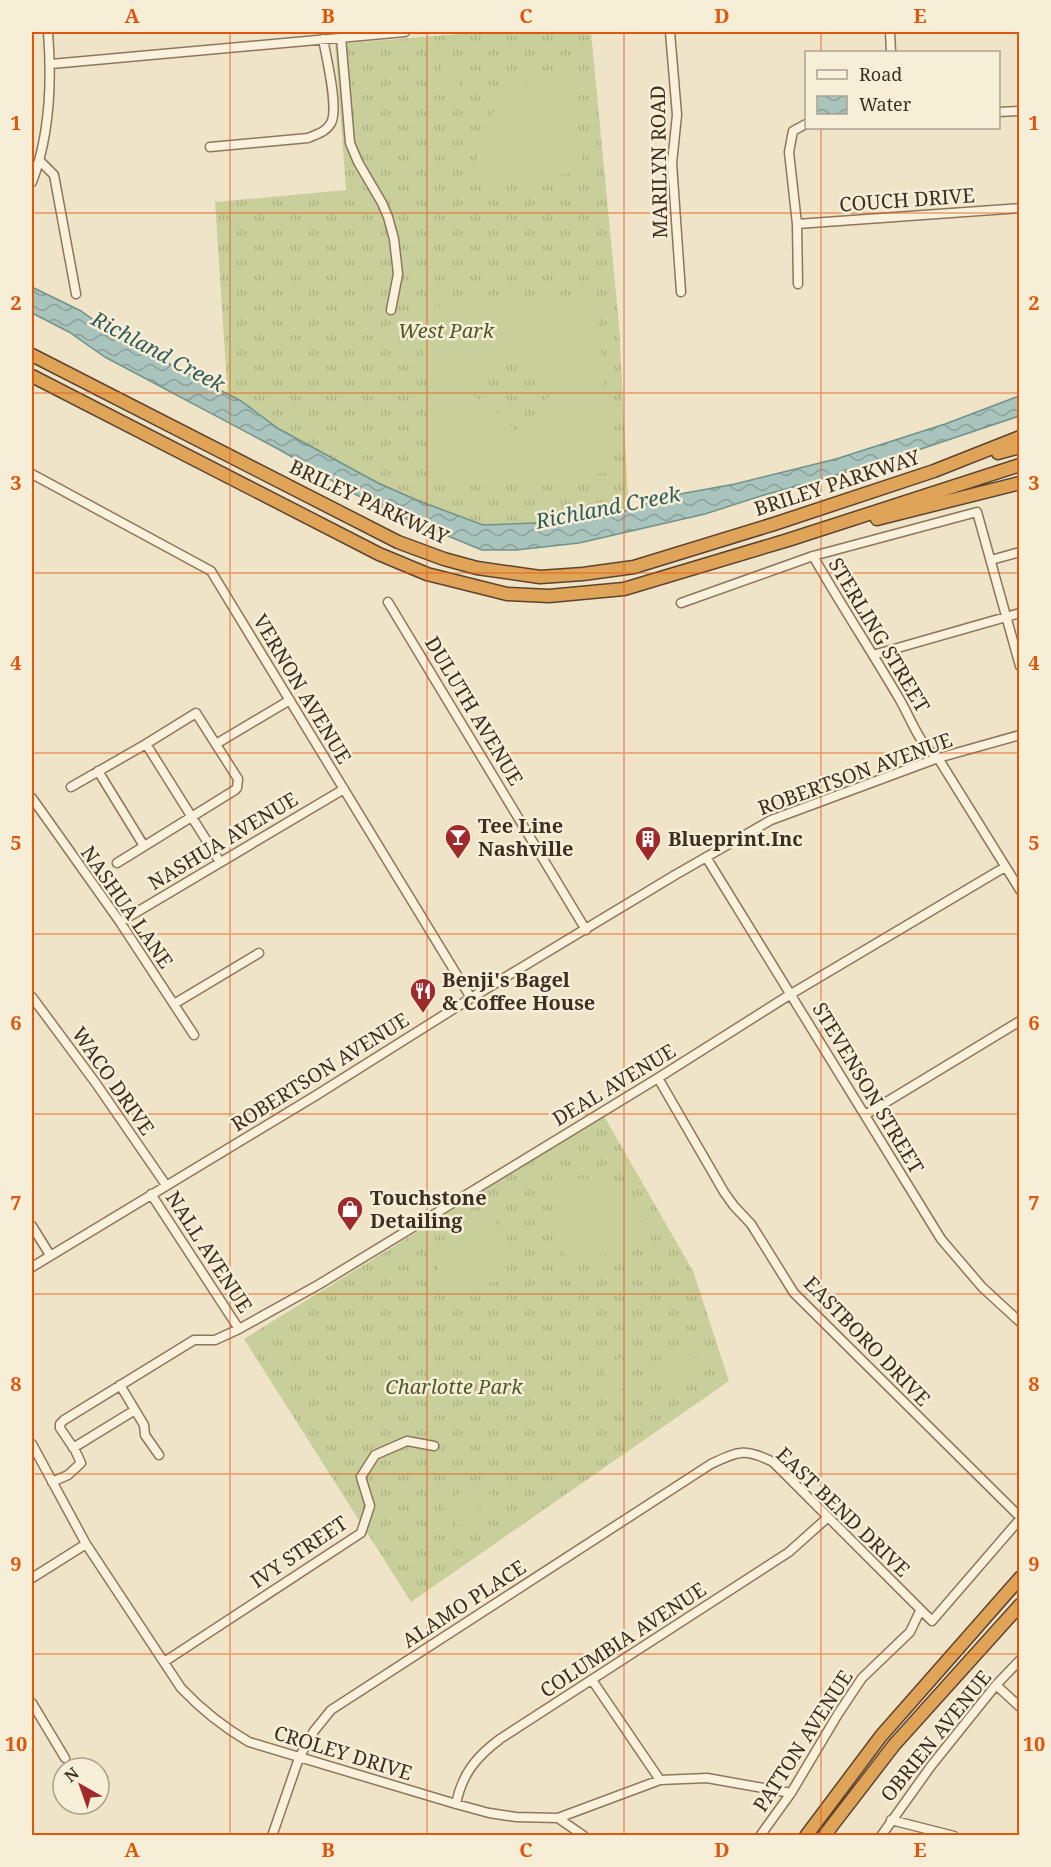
<svg xmlns="http://www.w3.org/2000/svg" width="1051" height="1867" viewBox="0 0 1051 1867" font-family="'Noto Serif',serif">
	<style>
		.grass { fill: url(#grass-tufts) }
		.pitch { fill: #c9cf9b; fill-rule: evenodd }
		.water { fill: url(#water-waves); stroke: #6f938a; stroke-width: 1.5 }
		.lines { fill: none; stroke-linecap: round; stroke-linejoin: round }
		.minor-casing { stroke: #8d765c; stroke-width: 11 }
		.highway-casing { stroke: #5b4430; stroke-width: 15 }
		.minor { stroke: #faf1dc; stroke-width: 8 }
		.highway { stroke: #e0a458; stroke-width: 12 }
		.grid { fill: none; stroke: #df570d; stroke-width: 1.5; stroke-opacity: 0.55 }
		.labels { text-anchor: middle; stroke-width: 5; stroke-linejoin: round; paint-order: stroke }
		.street-label { font-size: 20px; fill: #3d2e20; stroke: #f7eed8 }
		.park-label { font-size: 20px; font-style: italic; fill: #4d5a26; stroke: #f7eed8 }
		.poi-label { font-size: 20px; font-weight: bold; fill: #3d2e20; stroke: #f7eed8; text-anchor: start }
		.water-label { font-size: 21px; font-style: italic; fill: #2f5d5a; stroke: #f7eed8 }
		.neatline { fill: none; stroke: #df570d; stroke-width: 2 }
		.grid-label { font-size: 20px; text-anchor: middle; font-weight: bold; fill: #df570d }
	</style>
	<defs>
		<pattern id="grass-tufts" width="24" height="20" patternUnits="userSpaceOnUse" patternTransform="scale(1.5)"><rect width="24" height="20" fill="#c9cf9b"/><path d="M3 7l-1-3M5 7V3M7 7l1-3M15 17l-1-3M17 17v-4M19 17l1-3" fill="none" stroke="#aeb285"/></pattern>
		<pattern id="water-waves" width="16" height="10" patternUnits="userSpaceOnUse" patternTransform="scale(1.5)"><rect width="16" height="10" fill="#a9c4bc"/><path d="M0 5q4-4 8 0t8 0" fill="none" stroke="#8ba098"/></pattern>
	</defs>
	<rect width="100%" height="100%" fill="#f0e4c8"/>
	<path class="grass" d="M484,32H591L619,324L629,517L475,529L384,494L228,400L215,202L346,190L335,44Z
		M604,1116L693,1271L729,1381L411,1602L244,1339Z"/>
	<path class="pitch" d="M457,62L459,93L443,94L440,63Z
		M568,66L584,166L581,172L480,186L476,165L483,128L504,98L536,74Z
		M590,294L596,298L612,468L605,473L436,486L432,483L428,398L418,313L422,308ZM511,344C526,367 537,375 562,384L544,401L520,436C504,417 491,406 471,394L493,372Z
		M567,1178C575,1178 584,1178 591,1180C623,1189 640,1211 649,1242L571,1264L566,1259L550,1180Z
		M486,1209H493L508,1274L506,1279L440,1294C431,1254 446,1222 486,1209Z
		M694,1351C695,1356 697,1361 697,1366C698,1383 679,1395 665,1401L654,1361Z
		M622,1358L629,1387L609,1392L602,1363Z
		M477,1479L494,1499L484,1507L468,1486Z
		M465,1489L481,1509L471,1517L455,1497Z
		M452,1499L468,1519L459,1527L442,1506Z"/>
	<path class="water" d="M32,287L81,311L116,336L241,401L279,429L378,483L419,501L483,525L565,522L608,517L669,496L735,484L836,459L945,424L1019,396V416L900,456L809,483L764,495L705,514L579,543L516,550H482L392,513L355,494L280,450L105,357L69,332L32,313Z"/>
	<g class="lines">
		<g class="minor-casing">
			<path id="minor" d="M670,32L677,115L672,163L681,292
				M890,32L891,52
				M341,37L350,143L358,162L382,203L388,217L394,239L398,274L391,310
				M51,64L405,32
				M998,112L1020,111
				M210,147L308,138C317,134 326,132 331,123C339,108 326,56 323,39
				M40,161L54,175L76,294
				M32,182C50,135 52,82 48,32
				M797,224L1020,208
				M798,284L797,224L789,152L793,131L806,124
				M32,474L211,571L471,998
				M813,556C841,605 872,652 900,700C911,719 920,746 938,758L1020,890
				M991,560L1020,552
				M388,602L586,930
				M681,603L813,556L977,512L1020,666
				M873,655L1020,613
				M216,744L290,700
				M98,771L144,846
				M71,787L146,744
				M32,798L120,922L194,1035
				M706,857L941,1239L982,1287L1020,1322
				M117,863L235,790L237,788L238,779L196,713L146,744L220,862
				M120,922L344,789
				M32,997L95,1082L166,1185
				M174,1004L259,953
				M658,1078L724,1192L734,1206L751,1224L794,1293L1020,1517
				M865,1115L1020,1021
				M151,1194L239,1329
				M32,1226L50,1255
				M32,1267L315,1096L471,998L675,875L771,820L938,758L1020,735
				M120,1385L144,1425L145,1435L159,1455
				M32,1444L86,1544L181,1688C202,1710 223,1727 249,1742L456,1804L489,1813L516,1817L558,1818L660,1780L707,1778L791,1793
				M73,1448L135,1410
				M52,1482L68,1475L81,1463L75,1450L60,1428V1424L64,1420L194,1340H215L239,1329L318,1285L658,1078L791,994L1005,867
				M32,1578L86,1544
				M164,1662L361,1533L370,1506L361,1477L375,1455L407,1441L434,1446
				M592,1680L660,1780
				M996,1685L1020,1707
				M32,1703L65,1758
				M456,1804C462,1774 476,1757 500,1739L789,1552L827,1518
				M558,1818L584,1836
				M891,1820L954,1836
				M272,1836L299,1758L314,1731L331,1710L711,1464C739,1451 745,1448 773,1462L932,1621L1020,1519
				M760,1836L791,1793L838,1714L862,1678L910,1632L920,1611
				M881,1836L931,1766L996,1685L1020,1660"/>
		</g>
		<g class="highway-casing">
			<path id="highway" d="M32,355L398,542L444,559L477,568L540,577L583,574L634,567L774,524L934,471L1020,437
				M32,376L379,554L427,574L507,594L549,596L624,589L788,540L1020,465
				M998,453L1020,447
				M877,519L1020,483
				M806,1836L881,1736L1020,1578
				M824,1836L894,1745L1020,1605"/>
		</g>
		<use href="#minor" class="minor"/>
		<use href="#highway" class="highway"/>
	</g>
	<path class="grid" d="M230,32V1836M427,32V1836M624,32V1836M821,32V52M821,128V1836M32,213H1020M32,393H1020M32,573H1020M32,753H1020M32,934H1020M32,1114H1020M32,1294H1020M32,1474H1020M32,1654H1020"/>
	<defs>
		<g id="bar-pin" transform="scale(1.35)"><path d="M0 17L-7.5 6A9.5 9.5 0 1 1 7.5 6Z" fill="#9e2a2b" stroke="#f7eed8"/><path d="M-6-5H6L.8 .8V4.5H3.5V6h-7V4.5H-.8V.8Z" fill="#fff"/></g>
		<g id="building-pin" transform="scale(1.35)"><path d="M0 17L-7.5 6A9.5 9.5 0 1 1 7.5 6Z" fill="#9e2a2b" stroke="#f7eed8"/><path d="M-4-6H4V6H1V3H-1V6H-4ZM-2.5-4.3h1.7v1.8h-1.7ZM.8-4.3h1.7v1.8H.8ZM-2.5-1h1.7V.8h-1.7ZM.8-1h1.7V.8H.8Z" fill="#fff"/></g>
		<g id="restaurant-pin" transform="scale(1.35)"><path d="M0 17L-7.5 6A9.5 9.5 0 1 1 7.5 6Z" fill="#9e2a2b" stroke="#f7eed8"/><path d="M-5-6h1v4h1v-4h1v4h1v-4h1v5L-1.5 .5V6h-2V.5L-5-1ZM5-6V6H3V1.5H1.5Q1.5-4 5-6Z" fill="#fff"/></g>
		<g id="shop-pin" transform="scale(1.35)"><path d="M0 17L-7.5 6A9.5 9.5 0 1 1 7.5 6Z" fill="#9e2a2b" stroke="#f7eed8"/><path d="M-5-2.5h2.3a2.7 3.5 0 0 1 5.4 0H5L5.5 6h-11ZM-1.5-2.5h3a1.5 2.3 0 0 0-3 0Z" fill="#fff"/></g>
	</defs>
	<g fill-rule="evenodd">
		<use href="#bar-pin" x="458" y="837"/>
		<use href="#building-pin" x="648" y="839"/>
		<use href="#restaurant-pin" x="423" y="991"/>
		<use href="#shop-pin" x="350" y="1209"/>
	</g>
	<g class="labels">
		<g class="street-label">
			<text transform="translate(659 162) rotate(-91)" y="7">MARILYN ROAD</text>
			<text transform="translate(907 200) rotate(-4)" y="7">COUCH DRIVE</text>
			<text transform="translate(837 483) rotate(-18)" y="7">BRILEY PARKWAY</text>
			<text transform="translate(369 502) rotate(25)" y="7">BRILEY PARKWAY</text>
			<text transform="translate(879 635) rotate(59)" y="7">STERLING STREET</text>
			<text transform="translate(302 689) rotate(59)" y="7">VERNON AVENUE</text>
			<text transform="translate(474 711) rotate(59)" y="7">DULUTH AVENUE</text>
			<text transform="translate(855 774) rotate(-20)" y="7">ROBERTSON AVENUE</text>
			<text transform="translate(223 841) rotate(-31)" y="7">NASHUA AVENUE</text>
			<text transform="translate(127 907) rotate(55)" y="7">NASHUA LANE</text>
			<text transform="translate(320 1072) rotate(-32)" y="7">ROBERTSON AVENUE</text>
			<text transform="translate(113 1081) rotate(55)" y="7">WACO DRIVE</text>
			<text transform="translate(614 1085) rotate(-31)" y="7">DEAL AVENUE</text>
			<text transform="translate(868 1088) rotate(59)" y="7">STEVENSON STREET</text>
			<text transform="translate(209 1252) rotate(57)" y="7">NALL AVENUE</text>
			<text transform="translate(867 1341) rotate(46)" y="7">EASTBORO DRIVE</text>
			<text transform="translate(843 1512) rotate(44)" y="7">EAST BEND DRIVE</text>
			<text transform="translate(299 1552) rotate(-34)" y="7">IVY STREET</text>
			<text transform="translate(464 1604) rotate(-33)" y="7">ALAMO PLACE</text>
			<text transform="translate(623 1640) rotate(-33)" y="7">COLUMBIA AVENUE</text>
			<text transform="translate(936 1736) rotate(-51)" y="7">OBRIEN AVENUE</text>
			<text transform="translate(803 1741) rotate(-57)" y="7">PATTON AVENUE</text>
			<text transform="translate(343 1753) rotate(17)" y="7">CROLEY DRIVE</text>
		</g>
		<g class="park-label">
			<text x="446" y="338">West Park</text>
			<text x="454" y="1394">Charlotte Park</text>
		</g>
		<g class="poi-label">
			<text x="478" y="833">Tee Line<tspan x="478" dy="23">Nashville</tspan></text>
			<text x="668" y="846">Blueprint.Inc</text>
			<text x="442" y="987">Benji's Bagel<tspan x="442" dy="23">&amp; Coffee House</tspan></text>
			<text x="370" y="1205">Touchstone<tspan x="370" dy="23">Detailing</tspan></text>
		</g>
		<g class="water-label">
			<text transform="translate(158 352) rotate(28)" y="7">Richland Creek</text>
			<text transform="translate(608 508) rotate(-11)" y="7">Richland Creek</text>
		</g>
	</g>
	<rect width="1051" height="1867" fill="none" stroke="#f7eed8" stroke-width="66"/>
	<rect x="805" y="51" width="195" height="78" fill="#f7eed8" stroke="#ada18e" stroke-width="1.5"/>
	<rect x="817" y="70" width="30" height="9" fill="#faf1dc" stroke="#ada18e" stroke-width="1.5"/>
	<text x="859" y="81" font-size="18" fill="#3d2e20">Road</text>
	<rect x="817" y="96" width="30" height="18" fill="url(#water-waves)" stroke="#ada18e" stroke-width="1.5"/>
	<text x="859" y="111" font-size="18" fill="#3d2e20">Water</text>
	<g transform="translate(81 1786) rotate(320)"><circle r="28" fill="#f7eed8" stroke="#ada18e" stroke-width="1.5"/>
	<path d="M0-4.5L10 22L0 15L-10 22Z" fill="#9e2a2b"/>
	<text y="-9" font-size="16" font-weight="bold" text-anchor="middle" fill="#3d2e20">N</text>
	</g>
	<rect x="33" y="33" width="985" height="1801" class="neatline"/>
	<g class="grid-label">
		<text x="132" y="23">A</text>
		<text x="328" y="23">B</text>
		<text x="526" y="23">C</text>
		<text x="722" y="23">D</text>
		<text x="920" y="23">E</text>
		<text x="16" y="130">1</text>
		<text x="1034" y="130">1</text>
		<text x="16" y="310">2</text>
		<text x="1034" y="310">2</text>
		<text x="16" y="490">3</text>
		<text x="1034" y="490">3</text>
		<text x="16" y="670">4</text>
		<text x="1034" y="670">4</text>
		<text x="16" y="850">5</text>
		<text x="1034" y="850">5</text>
		<text x="16" y="1030">6</text>
		<text x="1034" y="1030">6</text>
		<text x="16" y="1210">7</text>
		<text x="1034" y="1210">7</text>
		<text x="16" y="1391">8</text>
		<text x="1034" y="1391">8</text>
		<text x="16" y="1571">9</text>
		<text x="1034" y="1571">9</text>
		<text x="16" y="1751">10</text>
		<text x="1034" y="1751">10</text>
		<text x="132" y="1857">A</text>
		<text x="328" y="1857">B</text>
		<text x="526" y="1857">C</text>
		<text x="722" y="1857">D</text>
		<text x="920" y="1857">E</text>
	</g>
</svg>
